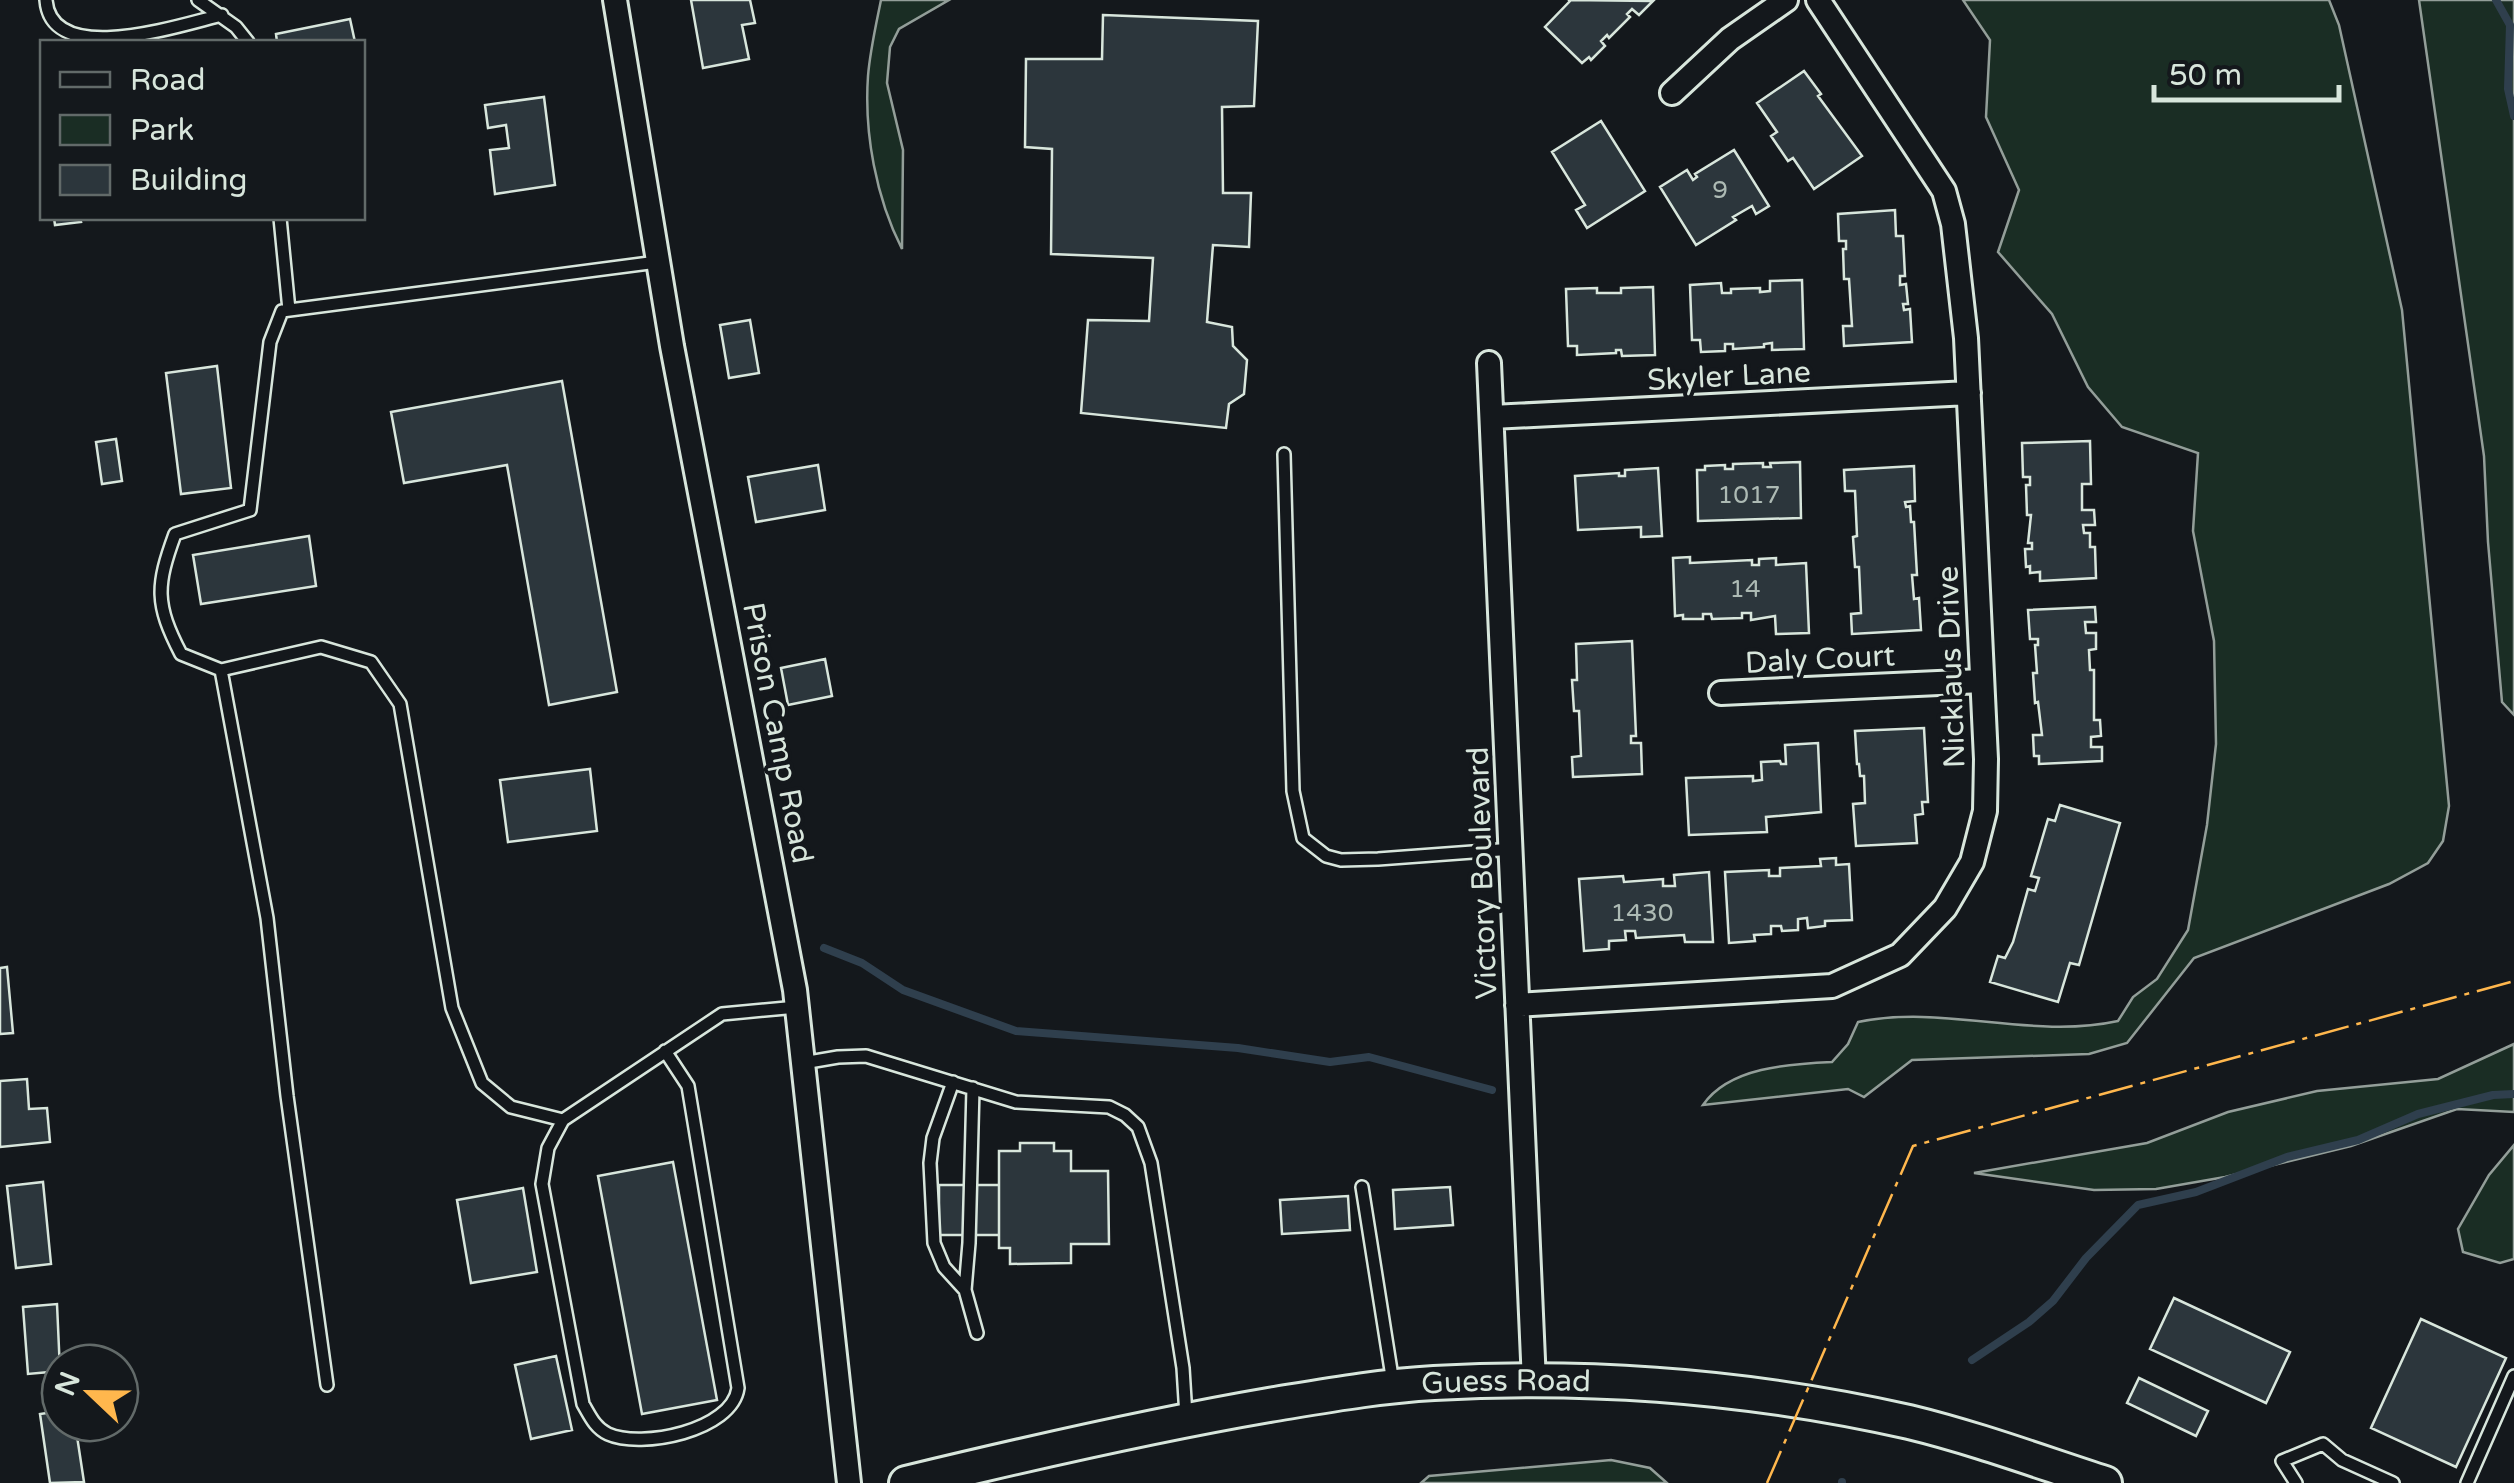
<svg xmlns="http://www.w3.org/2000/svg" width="2514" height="1483" viewBox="0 0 2514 1483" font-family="'Varela Round',sans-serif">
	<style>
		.green { fill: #1a2d24; stroke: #939e99; stroke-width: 2.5 }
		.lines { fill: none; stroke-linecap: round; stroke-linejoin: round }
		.stream { stroke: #2f3f4d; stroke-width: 8 }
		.building { fill: #2c363c; stroke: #d8e6dc; stroke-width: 2.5 }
		.lane-casing { stroke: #d8e6dc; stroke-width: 16 }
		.street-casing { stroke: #d8e6dc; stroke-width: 28 }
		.secondary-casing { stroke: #d8e6dc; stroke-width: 38 }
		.lane { stroke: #14181c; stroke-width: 11 }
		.street { stroke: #14181c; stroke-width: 22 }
		.secondary { stroke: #14181c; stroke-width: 32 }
		.power { stroke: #ffb74d; stroke-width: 2.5; stroke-dasharray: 35 8 5 8; stroke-linecap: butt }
		.labels { text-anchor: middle; stroke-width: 8; stroke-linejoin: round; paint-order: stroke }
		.number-label { font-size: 25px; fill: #adbab4 }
		.street-label { font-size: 30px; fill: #d8e6dc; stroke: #14181c }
	</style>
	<rect width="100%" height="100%" fill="#14181c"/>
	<path class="green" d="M881,0H949L899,29L890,47L887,83L903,150L902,249C876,198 864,133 868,76C870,51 876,25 881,0Z
		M1963,0H2329L2339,25L2402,310L2449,806L2443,841L2428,863L2389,884L2194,958L2127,1043L2089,1054L1912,1060L1864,1097L1848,1089L1703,1105C1729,1067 1789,1064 1832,1062L1848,1044L1858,1022C1944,1004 2031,1040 2118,1021L2133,997L2157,979L2188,930L2207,825L2216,744L2214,641L2193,531L2198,453L2122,427L2088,387L2052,314L1998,252L2019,190L1986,117L1990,40Z
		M2419,0H2514V715L2502,702L2488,542L2484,456Z
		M2514,1044V1112L2457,1109L2351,1146L2225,1177L2156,1189L2094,1190L1974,1173L2147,1143L2228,1112L2317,1091L2438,1079Z
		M2514,1145V1259L2500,1263L2463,1252L2458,1229L2489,1175Z
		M1611,1460L1650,1468L1667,1483H1421L1429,1476Z"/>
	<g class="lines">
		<path class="stream" d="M2496,0L2510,25L2508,89L2514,116
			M824,948L862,963L903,990L1016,1031L1238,1048L1330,1062L1369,1057L1492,1090
			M1972,1360L2029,1322L2053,1301L2086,1258L2138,1205L2196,1192L2287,1157L2358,1140L2418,1114L2493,1095L2514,1094
			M1842,1483V1482"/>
	</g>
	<path class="building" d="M691,0H750L755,23L742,25L749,59L703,68Z
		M1570,1L1569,0L1653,1L1639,15L1632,9L1627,14L1630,17L1609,38L1607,35L1601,41L1605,46L1591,60L1589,57L1582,63L1545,27Z
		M1103,15L1258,21L1254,106L1222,107L1223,193H1251L1249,247L1213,245L1207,322L1232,327L1233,346L1247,360L1244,394L1229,404L1226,428L1081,413L1088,320L1149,321L1153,258L1051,254L1052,149L1025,147L1026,59H1102Z
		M350,19L355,42H277L276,34Z
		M1804,71L1821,94L1818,96L1862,156L1814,189L1793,158L1788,161L1771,136L1777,132L1757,103Z
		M544,97L555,185L495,194L490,150L509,148L506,125L488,128L485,105Z
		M1601,121L1645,191L1587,228L1576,210L1585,205L1552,152Z
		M1734,150L1769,206L1756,214L1752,206L1733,217L1736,220L1696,245L1660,187L1687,170L1693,180L1697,177L1695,174Z
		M1895,210L1896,236H1903L1905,276H1900V285L1906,284L1908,304H1903L1904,310L1910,309L1912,342L1844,346L1843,326H1852L1849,279H1844L1843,249H1846V241H1839L1838,214Z
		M54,218H80L81,222L55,225Z
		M1802,280L1804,349L1772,350V343L1764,344V347L1733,349V344H1725V351L1701,352L1700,340H1692L1690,285L1721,283L1722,293H1731V289L1760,288V292L1770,291V281Z
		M1653,287L1655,355L1622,356L1621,350H1616V353L1577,355V346H1568L1566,289L1597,288V293H1621V288Z
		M750,320L759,373L729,378L720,325Z
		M217,366L231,488L181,494L166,373Z
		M562,381L617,692L549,705L507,465L404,483L391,412Z
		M116,439L122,481L102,484L96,442Z
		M2090,441L2091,484H2082V510H2094L2095,525H2083L2084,533H2090V547H2095L2096,578L2040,581V572L2030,573V566L2026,567L2025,549H2032V543H2028L2031,515H2027L2026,485H2030V477H2023L2022,443Z
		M1800,462L1801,518L1698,521L1697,470H1705V466L1725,465V469H1733V464L1763,463V467H1771L1770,463Z
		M818,465L825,510L756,522L748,477Z
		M1914,466L1915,501L1905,502L1906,507L1910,506L1911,522H1914L1917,575H1912L1914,599L1919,598L1921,630L1852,634L1851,614L1861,613L1859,567H1855L1853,537L1857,536L1855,491H1845L1844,470Z
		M1658,468L1662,536L1641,537V527L1578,530L1575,476L1619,473V476H1625V470Z
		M309,536L316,586L201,604L193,555Z
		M1690,557V563L1752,560V565H1759V559L1776,558V565L1806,563L1809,633L1776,634L1775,616L1751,620V613H1742V618L1712,619L1711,614H1703V619H1683V615L1675,616L1673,558Z
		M2095,607L2096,622H2085L2086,633H2096V649L2089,650L2090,670H2094V720H2100L2101,736L2091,737V747H2102V761L2039,764V756H2034L2033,735H2042L2038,702L2035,703L2033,673H2037L2035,645H2038V639H2030L2028,610Z
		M1632,641L1636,736H1631V743H1641L1642,774L1573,777L1572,757L1581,756L1579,711H1574L1572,680H1577L1576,644Z
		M825,659L832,696L788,705L781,668Z
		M1924,728L1928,802H1922L1923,814L1915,815L1917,843L1856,846L1853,804L1865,803L1864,776H1860L1859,764H1857L1855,731Z
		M1818,743L1821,812L1766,817L1767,832L1689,835L1686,778L1753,776V781L1762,780L1761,762L1780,761L1781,764H1786L1785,745Z
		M590,769L597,831L508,842L500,780Z
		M2060,805L2120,823L2079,965L2070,963L2058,1002L1990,982L1998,956L2005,958L2013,942L2028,889L2035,891L2039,878L2031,876L2048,819L2055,821Z
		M1836,858V865L1849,864L1852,920L1825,921V926L1808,928L1807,918L1798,919V930L1782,931L1781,926H1771V934L1754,935L1755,941L1729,943L1725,872L1769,870V876H1780V868L1821,866L1820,859Z
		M1709,872L1713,942H1685L1684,935L1636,938L1635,931H1625L1626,940L1609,941V949L1584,951L1579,879L1623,876L1624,882L1663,879V886H1675L1674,875Z
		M7,967L13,1033L0,1034V968Z
		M27,1079L29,1109L47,1108L50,1142L0,1147V1081Z
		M1020,1143H1054V1151H1071V1171H1108L1109,1244H1071V1263L1010,1264V1248H999V1151H1020Z
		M673,1162L717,1400L642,1414L598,1176Z
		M43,1182L51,1264L16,1268L7,1186Z
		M939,1185H999V1235H939Z
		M1450,1187L1453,1225L1395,1229L1393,1190Z
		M523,1188L537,1272L471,1283L457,1200Z
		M1348,1196L1350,1230L1282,1234L1280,1200Z
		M2174,1298L2290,1352L2266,1403L2150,1349Z
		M57,1304L60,1371L28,1374L23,1307Z
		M2421,1319L2506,1358L2456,1467L2371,1428Z
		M556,1356L572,1430L531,1439L515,1365Z
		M2139,1378L2208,1411L2196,1436L2127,1403Z
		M60,1411V1423H75L84,1482L50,1483L40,1414Z"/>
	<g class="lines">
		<g class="lane-casing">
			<path id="lane" d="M46,0C51,69 183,24 222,15
				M198,0L236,27L248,42
				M280,218L289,310
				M1284,454L1293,791L1303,838L1326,856L1341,860L1378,859L1513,849
				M221,670L267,918L287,1096L327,1385
				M665,1051L688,1086L738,1388C732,1431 641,1449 608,1434C595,1428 590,1416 583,1404L542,1184L548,1148L563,1120L722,1014L797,1007
				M803,1063L838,1057L866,1056L1016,1102L1109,1107L1125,1115L1138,1127L1151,1163L1183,1368L1186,1416
				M953,1082L933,1138L930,1163L934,1243L944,1267L965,1290L977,1333
				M563,1120L511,1107L482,1083L452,1008L400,704L371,662L321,647L221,670L181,654C155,604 156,586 175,534L250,510L270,342L282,311L657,262
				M1362,1187L1393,1383
				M965,1290L969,1243L973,1088
				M2296,1483L2282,1461L2323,1444L2342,1460L2393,1483
				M2467,1483L2514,1376"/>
		</g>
		<g class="street-casing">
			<path id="street" d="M615,0L672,346L795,990L849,1483
				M1672,93L1730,39L1786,0
				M1489,363L1534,1382
				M1492,417L1969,393
				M1721,693L1982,681
				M1517,1005L1832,986L1900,955L1945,908L1972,862L1985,811L1986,759L1966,338L1953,224L1944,191L1818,0"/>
		</g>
		<g class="secondary-casing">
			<g id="secondary">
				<path id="s1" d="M906,1483C1026,1454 1147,1426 1269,1405C1324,1396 1379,1386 1434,1383C1594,1374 1753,1387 1909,1422C1975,1438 2040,1462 2105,1483"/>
			</g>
		</g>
		<use href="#lane" class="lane"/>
		<use href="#street" class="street"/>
		<use href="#secondary" class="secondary"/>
		<path class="power" d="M1767,1483L1913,1146L2514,981"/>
	</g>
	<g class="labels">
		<g class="number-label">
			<text x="1720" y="198">9</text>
			<text x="1749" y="503">1017</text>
			<text x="1745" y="597">14</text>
			<text x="1642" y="921">1430</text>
		</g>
		<g class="street-label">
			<text transform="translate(1729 376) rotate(-3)" y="10">Skyler Lane</text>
			<text transform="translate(1820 659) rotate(-3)" y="10">Daly Court</text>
			<text transform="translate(1951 667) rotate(-92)" y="10">Nicklaus Drive</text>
			<text transform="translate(778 733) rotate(79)" y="10">Prison Camp Road</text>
			<text transform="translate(1482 873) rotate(-92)" y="10">Victory Boulevard</text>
			<text dy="10" stroke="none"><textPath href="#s1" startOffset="610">Guess Road</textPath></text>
		</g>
	</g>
	<rect x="40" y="40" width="325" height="180" fill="#14181c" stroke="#626a69" stroke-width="2.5"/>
	<rect x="60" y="72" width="50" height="15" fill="#14181c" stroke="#626a69" stroke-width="2.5"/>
	<text x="130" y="90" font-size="30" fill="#d8e6dc">Road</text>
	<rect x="60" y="115" width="50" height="30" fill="#1a2d24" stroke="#626a69" stroke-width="2.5"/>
	<text x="130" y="140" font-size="30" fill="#d8e6dc">Park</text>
	<rect x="60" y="165" width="50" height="30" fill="#2c363c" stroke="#626a69" stroke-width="2.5"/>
	<text x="130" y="190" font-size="30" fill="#d8e6dc">Building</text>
	<g transform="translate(90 1393) rotate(292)"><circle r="48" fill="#14181c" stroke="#626a69" stroke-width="2.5"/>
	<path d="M0-8L18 38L0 25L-18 38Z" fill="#ffb74d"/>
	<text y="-15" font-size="28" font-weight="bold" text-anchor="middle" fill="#d8e6dc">N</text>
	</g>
	<path d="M2154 85v15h185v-15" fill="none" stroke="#d8e6dc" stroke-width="5"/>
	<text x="2169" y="85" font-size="30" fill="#d8e6dc" stroke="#14181c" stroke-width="8" paint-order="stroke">50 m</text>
</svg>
